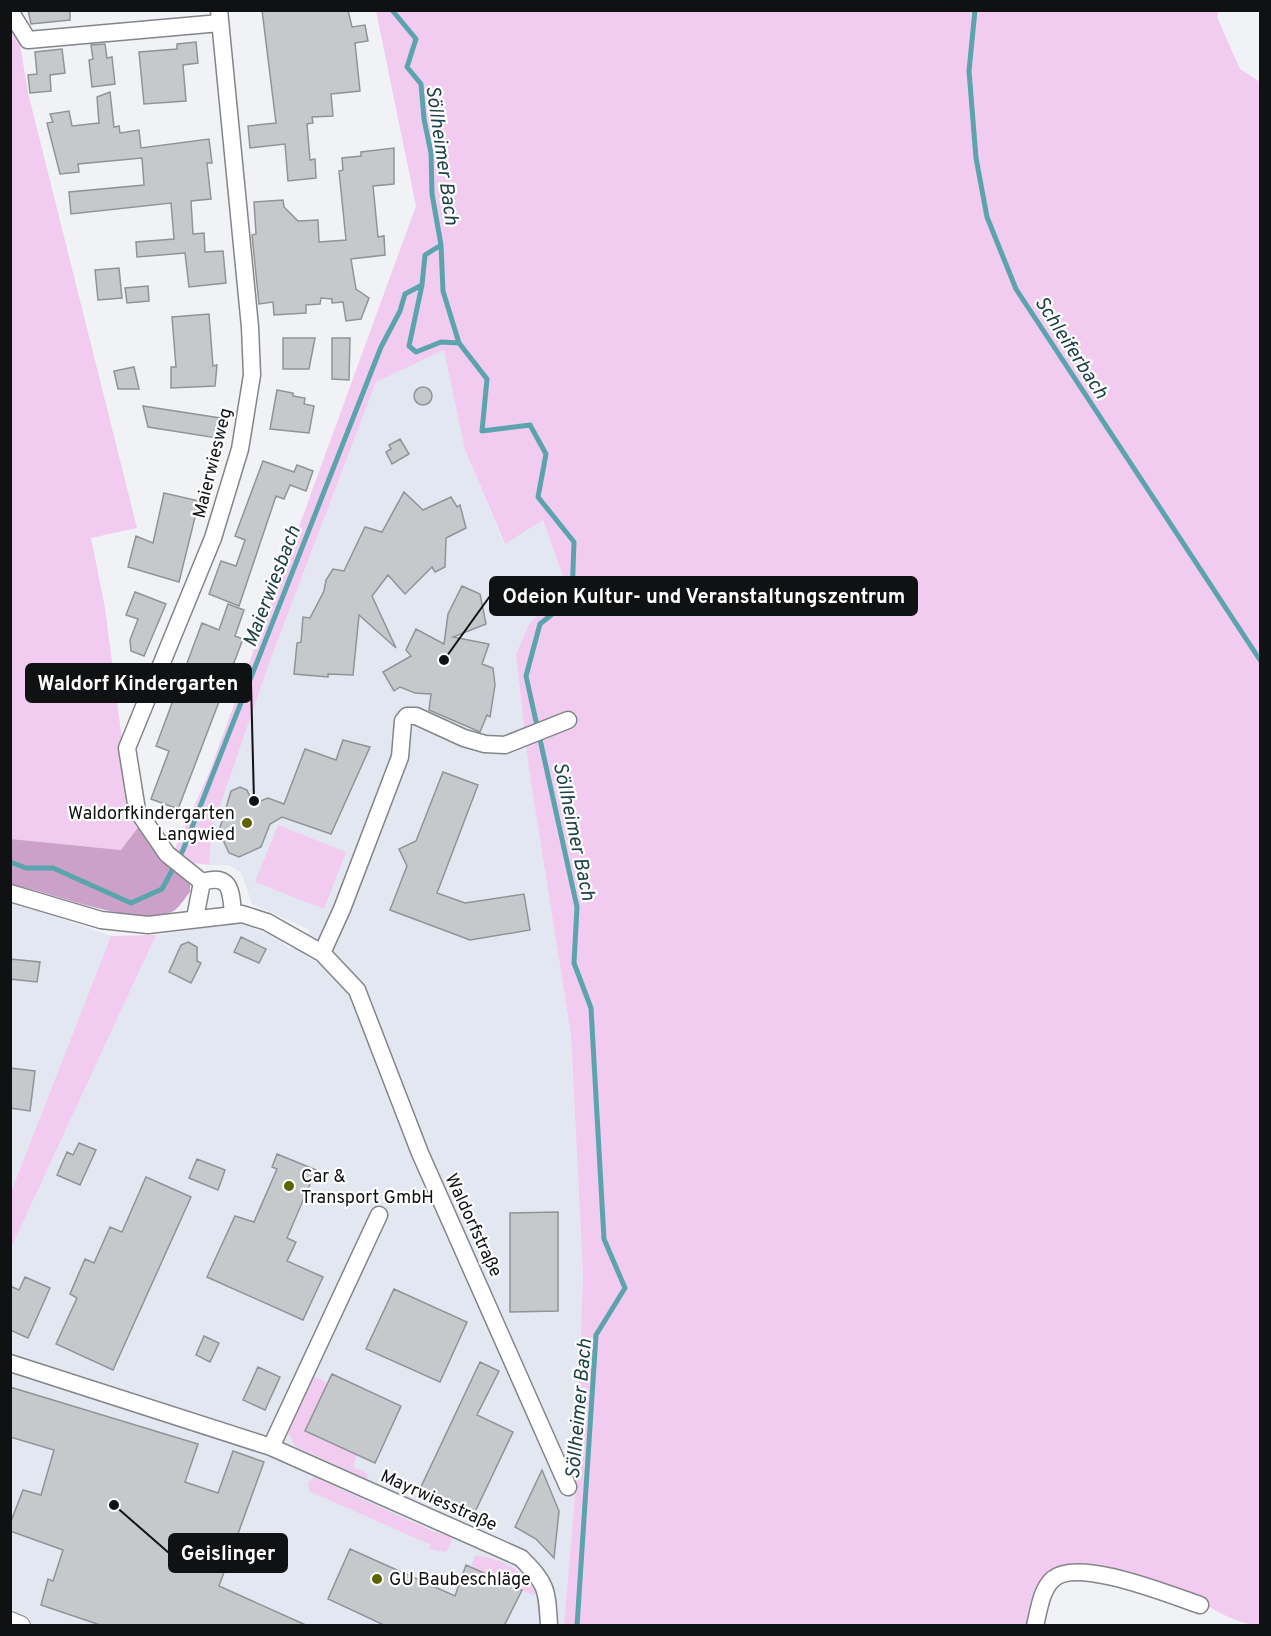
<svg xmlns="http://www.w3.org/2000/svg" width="1271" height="1636" viewBox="0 0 1271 1636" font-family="Overpass,sans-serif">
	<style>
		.built { fill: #e2e7f1 }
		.green { fill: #f2cbf0 }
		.forest { fill: #cba1ca }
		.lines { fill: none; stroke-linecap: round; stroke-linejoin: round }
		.stream { stroke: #5ca4ad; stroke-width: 5 }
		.building { fill: #c5c9cc; stroke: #909496; stroke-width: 1.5 }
		.minor-casing { stroke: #838589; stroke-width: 19 }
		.tertiary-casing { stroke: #838589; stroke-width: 22 }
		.minor { stroke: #fff; stroke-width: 16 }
		.tertiary { stroke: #fff; stroke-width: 20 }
		.poi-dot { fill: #5c6402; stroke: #fff; stroke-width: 2 }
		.labels { text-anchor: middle; stroke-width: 4.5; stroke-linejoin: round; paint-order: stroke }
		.street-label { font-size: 18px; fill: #101112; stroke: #fff }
		.poi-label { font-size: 18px; fill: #101112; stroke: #fff; text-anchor: start }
		.water-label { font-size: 20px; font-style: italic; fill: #1e4146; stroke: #fff }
		.leader { fill: none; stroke: #101112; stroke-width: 2 }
		.callout-dot { fill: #101112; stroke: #fff; stroke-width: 2 }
		.callout { fill: #101112; stroke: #101112; stroke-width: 2 }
		.callout-label { font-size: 20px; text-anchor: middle; font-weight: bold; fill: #fff }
	</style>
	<rect width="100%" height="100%" fill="#f1f2f6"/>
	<path class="built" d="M444,350L465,450L504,544L543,520L566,585L529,624L516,654L529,770L571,1035L583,1275L575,1495L564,1625L11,1626V1248L156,935L238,923L272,935L290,949L311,930L252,904L241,872L228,865H209L212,829L271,658L376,382Z
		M11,901L111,936L11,1192Z"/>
	<path class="green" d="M376,11H1219L1217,17L1240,69L1260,82V1625C1239,1625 1213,1610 1195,1598L1053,1573L1031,1625H564L575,1495L583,1275L571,1035L529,770L516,654L529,624L566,585L543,520L505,544L465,450L444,350L376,382L271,658L212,829L209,865L170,860L209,773L416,206Z
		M10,28L20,44L28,93L137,528L91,538L105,608L131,810L139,826L121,850L11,839Z
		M278,825L346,852L324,909L255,882Z
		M156,935L11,1248V1192L111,936Z
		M313,1376L328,1383L357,1454L353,1467L368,1474L366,1479L295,1446L288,1432Z
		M314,1477L434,1532L453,1537L446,1552L429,1549L431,1545L309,1491L308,1483Z
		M475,1555C505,1560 520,1569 539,1593L533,1595L471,1568Z"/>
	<path class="forest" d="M139,826L190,863V892C186,897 180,906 175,910C141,931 48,890 11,885V839L121,850Z"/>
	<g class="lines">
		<path class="stream" d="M392,10L416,39L407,67L421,84L424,119L431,153L432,194L441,245L443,291L459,343L487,379L482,431L530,425L546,454L538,497L574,542L572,598L540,624L526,676L577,907L574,963L591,1008L604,1239L625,1288L596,1335L577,1626
			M975,10L969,71L976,158L987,217L1016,289L1260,660
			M441,245L425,255L422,285L409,346L416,352L441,342L459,343
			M10,862L26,868H53L131,903L162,889L183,850L381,347L400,311L405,294L422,285"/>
	</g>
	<path class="building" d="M28,10H70V20L31,24Z
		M262,10H348L352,27L365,25L368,41L355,43L360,91L331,94L333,116L312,117L313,123L307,124L310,160L315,159L316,178L288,181L285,144L250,148L248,126L276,123Z
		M196,42L198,63L183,65L186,101L144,104L139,52L177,49V44Z
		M105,44L107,58L112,57L115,84L92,87L89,60L93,59L91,45Z
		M62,49L65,73L50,75L51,91L30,93L28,75L37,74L35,52Z
		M110,92L114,127L119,126L120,133L139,130L141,148L209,139L212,163H207L211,199L191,201L193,234L204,233L205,252L223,251L226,283L189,287L185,253L137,257L136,242L174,239L171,203L71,214L69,192L144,185L142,158L78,164L79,172L60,174L47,123L53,122L50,114L69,111L72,126L99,123L97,97Z
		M394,148V184L373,186L378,237L384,236L385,255L351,259L356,289L369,298L361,319L346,321L343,302L332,303V299L321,298L320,304L306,305V313L274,315L273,302L259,304L252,235L256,234L254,202L283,200L284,207L298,221L318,220L319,242L346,240L339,171L343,170L342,158L361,156V152Z
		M119,268L122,298L98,300L95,270Z
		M148,286L149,301L127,303L125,288Z
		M209,314L213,366L217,365L215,386L171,388V367H176L172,317Z
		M283,338H315L309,369H283Z
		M332,338H350L349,380L332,379Z
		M134,367L139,389H118L114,371Z
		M414 396a9 9 0 1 1 18 0a9 9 0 1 1-18 0Z
		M277,390L293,393V396L305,398L304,404L314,406L309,433L270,429Z
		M143,406L220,418L217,438L148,427Z
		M400,439L409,454L392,464L386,452L391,449L389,445Z
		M263,461L294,472L297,465L313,471L306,491L290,485L284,499L276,496L239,606L209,594L221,561L236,566L245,540L235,536Z
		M404,492L423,510L451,497L457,507L460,505L466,528L446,538L445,567L435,572L432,567L405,594L388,575L372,596L396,648L359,615L353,675L328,674V677L294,674L297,643L301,642L303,617L310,618L324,591L326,580L333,569L344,571L365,527L382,532Z
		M164,493L199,501L179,582L128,567L136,536L153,543Z
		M462,586L480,594L486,624L453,637L489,644L482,664L493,668L495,685L490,717L487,715L480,732L429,710L431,694L415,693L400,687L394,691L383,672L411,656L406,650L416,629L444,644L448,614Z
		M135,592L166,604L144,656L131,651L130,640L138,619L126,615Z
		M228,604L244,610L235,636L243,639L178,809L151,799L169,751L156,746L202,623L219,630Z
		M343,740L370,747L331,834L282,817L270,824L261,847L239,857L229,853L219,831L231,791L240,787L247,790L253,804L268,798L284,804L305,749L336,760Z
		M443,772L478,785L437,893L465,903L524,894L530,930L470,940L390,910L407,866L399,849L416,841Z
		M241,937L266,949L259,963L234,952Z
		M188,942L197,947V961L201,963L191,983L169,972L181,945Z
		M10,959L40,962L37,982L10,979Z
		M10,1068L35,1071L30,1111L10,1108Z
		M79,1143L96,1150L80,1185L57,1175L67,1152L73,1155Z
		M277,1154L316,1170L287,1238L296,1242L287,1261L323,1277L303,1320L207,1277L235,1216L254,1222L277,1169L272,1167Z
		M197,1159L225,1170L218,1190L189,1178Z
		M146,1177L191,1197L113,1370L56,1344L77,1298L70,1294L85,1259L94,1263L110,1227L122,1232Z
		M558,1212V1311L510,1312V1213Z
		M25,1277L50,1288L28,1338L10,1330V1286L19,1290Z
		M394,1289L467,1322L440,1382L366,1349Z
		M204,1336L219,1343L210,1362L196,1355Z
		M480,1362L499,1371L477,1415L513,1432L474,1514L420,1489Z
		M258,1367L280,1377L265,1410L243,1400Z
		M332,1374L401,1406L375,1463L305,1431Z
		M10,1387L198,1444L185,1482L218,1493L233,1451L264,1462L219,1586L308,1626H103L41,1605L48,1579L53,1581L63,1550L10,1531V1524L23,1490L41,1495L54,1450L10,1437Z
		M542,1470L559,1511L554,1558L536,1539L515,1527Z
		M350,1549L455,1596L466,1565L522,1590L504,1626H386L328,1599Z"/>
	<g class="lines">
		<g class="minor-casing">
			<path id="minor" d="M10,11L28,40L220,23
				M202,882L167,854L137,810L127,748L213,538L240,449L252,375L250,327L219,10
				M202,882C231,873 231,891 233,914
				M10,893L101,920L148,925L242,914L267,922L322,953L357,990L420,1153L568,1487
				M195,918L202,882
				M322,953L342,909L400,757L403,721L407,716H416L464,738L485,744L505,745L568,720
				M10,1363L271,1447L521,1558C547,1584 547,1589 549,1626
				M271,1447L379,1215
				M1035,1626C1039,1610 1041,1590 1053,1579C1078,1557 1170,1595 1200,1605"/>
		</g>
		<g class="tertiary-casing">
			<path id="tertiary" d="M10,1622L20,1626"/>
		</g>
		<use href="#minor" class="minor"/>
		<use href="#tertiary" class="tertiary"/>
	</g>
	<g class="poi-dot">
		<circle cx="247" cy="823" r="6"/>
		<circle cx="289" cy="1186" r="6"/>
		<circle cx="377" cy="1579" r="6"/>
	</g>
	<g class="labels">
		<g class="street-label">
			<text transform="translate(212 463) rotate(-76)" y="6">Maierwiesweg</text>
			<text transform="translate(474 1225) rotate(65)" y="6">Waldorfstraße</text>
			<text transform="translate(439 1500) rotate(24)" y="6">Mayrwiesstraße</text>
		</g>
		<g class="poi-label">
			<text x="235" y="819" text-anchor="end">Waldorfkindergarten<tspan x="235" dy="21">Langwied</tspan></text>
			<text x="301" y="1182">Car &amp;<tspan x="301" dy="21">Transport GmbH</tspan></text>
			<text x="389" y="1585">GU Baubeschläge</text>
		</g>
		<g class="water-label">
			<text transform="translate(443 155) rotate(82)" y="7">Söllheimer Bach</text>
			<text transform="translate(1072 347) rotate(57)" y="7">Schleiferbach</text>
			<text transform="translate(271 586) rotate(-69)" y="7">Maierwiesbach</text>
			<text transform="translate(575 831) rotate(78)" y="7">Söllheimer Bach</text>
			<text transform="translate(578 1409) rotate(-85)" y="7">Söllheimer Bach</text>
		</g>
	</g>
	<path class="leader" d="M444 660L490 596M254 801L251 683M114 1505L169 1553"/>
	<g class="callout-dot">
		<circle cx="444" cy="660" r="6"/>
		<circle cx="254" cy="801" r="6"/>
		<circle cx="114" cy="1505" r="6"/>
	</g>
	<g class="callout">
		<rect x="490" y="577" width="427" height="38" rx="6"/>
		<rect x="26" y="664" width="225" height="38" rx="6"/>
		<rect x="169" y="1534" width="118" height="38" rx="6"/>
	</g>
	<g class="callout-label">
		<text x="704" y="603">Odeion Kultur- und Veranstaltungszentrum</text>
		<text x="138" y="690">Waldorf Kindergarten</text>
		<text x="228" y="1560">Geislinger</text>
	</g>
	<rect width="1271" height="1636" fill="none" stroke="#101112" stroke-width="24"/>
</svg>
